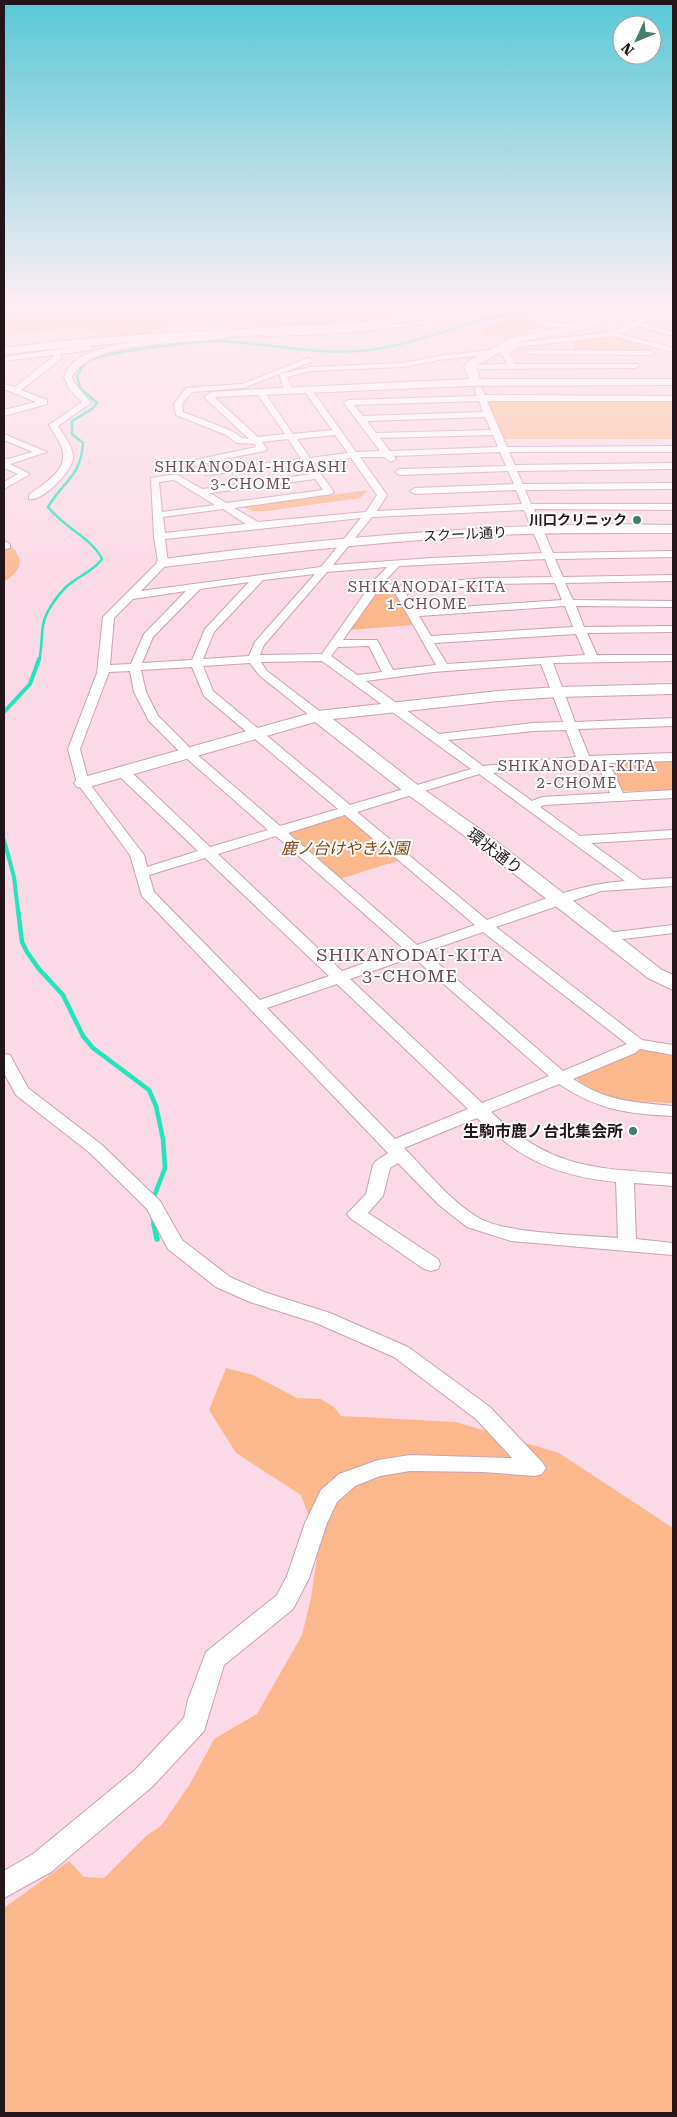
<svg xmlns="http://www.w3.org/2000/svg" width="677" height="2117" viewBox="0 0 677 2117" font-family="'Roboto Serif','Noto Sans JP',serif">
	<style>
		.green { fill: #fcb88d }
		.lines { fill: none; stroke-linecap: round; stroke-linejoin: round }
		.stream-far3 { stroke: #22e5bc; stroke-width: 2.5 }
		.stream-far2 { stroke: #22e5bc; stroke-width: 4 }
		.stream-far1 { stroke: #22e5bc; stroke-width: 4.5 }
		.stream { stroke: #22e5bc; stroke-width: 5.5 }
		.street-casing { stroke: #caa1b1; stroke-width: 2 }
		.secondary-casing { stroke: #caa1b1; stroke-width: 2 }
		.street { fill: #fff; fill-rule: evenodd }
		.secondary { fill: #fff; fill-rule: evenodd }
		.poi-dot { fill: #407f6e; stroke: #fff; stroke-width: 2 }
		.labels { text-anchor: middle; stroke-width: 4; stroke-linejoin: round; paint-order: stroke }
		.far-poi-label { font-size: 14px; font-weight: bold; fill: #24151b; stroke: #fff; text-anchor: end }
		.far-street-label { font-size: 14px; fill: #24151b; stroke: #fff }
		.far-neighbourhood-label { font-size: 15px; letter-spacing: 1px; fill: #6d4a58; stroke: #fff }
		.park-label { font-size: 16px; font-style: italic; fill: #84420a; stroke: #fff }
		.street-label { font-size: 16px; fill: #24151b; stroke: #fff }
		.poi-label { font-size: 16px; font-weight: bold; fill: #24151b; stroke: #fff; text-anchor: end }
		.neighbourhood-label { font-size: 18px; letter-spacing: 1px; fill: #6d4a58; stroke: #fff }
	</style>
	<rect width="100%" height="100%" fill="#fcd9e6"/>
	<path class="green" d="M4,303H446L447,306C441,308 434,310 427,311C412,313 398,308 386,320L280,327L208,321L171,324L149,333L130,336L102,335L92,331L71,328L4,335Z
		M519,318H529L545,327L505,337L481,334C490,322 505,319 519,318Z
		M611,334L657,348L649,350H575L571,339Z
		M672,399L673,439H503L486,400Z
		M368,490L360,498L267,511H253L243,507Z
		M11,546C26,562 20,571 4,582V549Z
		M388,589L396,592L413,625L349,630L375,591Z
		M673,759V790L621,791L607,762Z
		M344,814L400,860L340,879L286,832Z
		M643,1047L673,1053V1103C641,1101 598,1104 575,1077Z
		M226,1368L253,1375L297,1398L321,1399L334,1407L341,1416L456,1422L559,1453L673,1528V2113H4V1908L69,1861L84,1877L104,1878L146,1836L161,1826L190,1784L214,1739L257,1714L302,1635L311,1598L319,1543L301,1495L236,1453L209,1410Z"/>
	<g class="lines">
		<path class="stream-far3" d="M39,661C42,649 41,638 43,625C45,613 56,597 65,588C76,577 93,572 102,559C92,538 63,527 48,507C63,481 81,477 83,443L72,434V421L92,409L97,403L80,388L77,376C79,372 82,366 85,363C98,352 203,340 223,341C272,344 320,356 370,350C409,345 445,330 483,320C509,313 535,309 561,303"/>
		<path class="stream-far2" d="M4,712L30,684L39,659
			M4,840L14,877L18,911"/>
		<path class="stream-far1" d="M18,910L22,942L27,952L39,969L63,995L83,1036L93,1048L149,1090L156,1106L163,1139L165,1168L153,1199
			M153,1219L154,1225"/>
		<path class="stream" d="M154,1224L157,1239"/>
		<g class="street-casing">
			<path id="street" d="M485,303H495C476,318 448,320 426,323C372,332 319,335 265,336L261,334L265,332C329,330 394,328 457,314C466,312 476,307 485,303Z
				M576,303H588L537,317C558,328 576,321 598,316L602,318L575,326L548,328L526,317Z
				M673,316V320L645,321L643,323L673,332V336L638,326L620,334L673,348V352L613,336L518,347L509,353L515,364H638L639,366L635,368L470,369L466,367L470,365L507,364L501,352L516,343L612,332L634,322L640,317Z
				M222,334L226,336L225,338C187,345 91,339 72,377L73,381L91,403L58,426C64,436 73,445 73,458C72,472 42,502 29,499V495C44,483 71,470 61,446C58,438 53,432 49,425L82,402L70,390L64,377C67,371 70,365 75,361C105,339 184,337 222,334Z
				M82,339H88L92,348L91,350L60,354L61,359L21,390L47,400V404L4,416V410L36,402L4,389V384L15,387L54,356L53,355L4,361V357L83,346Z
				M491,350H494V354L439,360L403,367L310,371L287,377L292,390L288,392L284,390L279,374L243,388L192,392L182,404L183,412L232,431L242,438L249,439L204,397L212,392L260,389L263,390L293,434L332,430L303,389L307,387H310L356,452L380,451L344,403L348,400L477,396L474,389L478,387H481L485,395L673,396V401H487L507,447L673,446V452H509L515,465L673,463V469L517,471L523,484L673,483V489L525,490L531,504H673V510L534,509L553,553L673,551V557L555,559L563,577L673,575V581L565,583L573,600L673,601V607L576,606L584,627L673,626V632L587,633L597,655H673V661L553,663L575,722L673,718V726L578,729L589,756L673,753V761L609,763L623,793L673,790V798L544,805L540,807L580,836L673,830V838L591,843L642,880L673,878V886L601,891L496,927L642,1040L673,1045V1055L640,1049L635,1053L573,1079C608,1102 633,1102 673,1106V1116C628,1114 598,1110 559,1084L491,1112C553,1170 594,1168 673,1174V1186L634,1183L636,1239L673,1243V1255L511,1241L467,1227L439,1205L398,1163L390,1168L383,1196L368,1213L438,1259L440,1264L438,1269L431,1271L424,1269L350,1218L347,1214L366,1194L373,1165L376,1161L388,1153L142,896L130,855L77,783L68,749L97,673L103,617L158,562L154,537L151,478L176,474L202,489L312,474L305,464L206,475L195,464V460L256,447L255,444L237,443L226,435L176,415L174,404L186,388L242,384L308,358L312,360L311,362L280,374L310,367L403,363L439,356ZM258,395L285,434L258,437L214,397ZM479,401L483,412L363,416L354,405ZM485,417L491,430L376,433L367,421ZM335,435L348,453L310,458L297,439ZM493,435L498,447L390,451L380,438ZM288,439L301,459L211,470L205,463L265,451L267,449L262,442ZM500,452L506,466L400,469L395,472L400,475L508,471L514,484L415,488L410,491L415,494L516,490L522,504L377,511L387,495L360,457H384L391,462L396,459L394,456ZM351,458L377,495L366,512L258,522L234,508L332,494L334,492L313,463ZM315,479L323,490L226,503L210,493ZM174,480L215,505L162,512L159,482ZM223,509L246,524L165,533L163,517ZM524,510L542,553L432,558L333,565L372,517ZM361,518L321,567L141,591L168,563L165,539ZM545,559L552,577L485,578L398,586L383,583L399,566ZM387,567L372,583L322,654L260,655L264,645L327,572ZM315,574L255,642L249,656L203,659L214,632L263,580ZM249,582L205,629L192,660L142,663L153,637L200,589ZM555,583L562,600L415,610L405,592L485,584ZM379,589L394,591L436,665L393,670L377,640H343ZM186,591L144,634L131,664L110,665L114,618L133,599ZM565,606L573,627L431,636L419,616ZM576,634L585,655L447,664L434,643ZM369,646L382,672L357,675L331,656L338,647ZM322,661L471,769L350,805L213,691L203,666L250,663L259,675L314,719H322L324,716L322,713L267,671L261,662ZM541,664L563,722L533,723L439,734L366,681L433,672ZM192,667L204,696L338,809L280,826L193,751L158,716L146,692L141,670ZM130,671L134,692L149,721L185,757L268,830L210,847L128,769H118L117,772L118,775L198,851L147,867L144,855L89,783L80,749L109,672ZM566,730L576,757L483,766L448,740L533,731ZM597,763L610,793L542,797L532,801L493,773ZM479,774L625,881C577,884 532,904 487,920L357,812ZM345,815L475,925L417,945L288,833ZM276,836L404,949L342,971L218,854ZM205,858L329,976L260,1000L154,892L149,875ZM483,932L627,1044L563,1071L425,952ZM413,957L549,1076L482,1103L350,979ZM337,984L468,1109L395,1139L267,1008ZM477,1118C520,1159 556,1176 616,1182L618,1238C583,1235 507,1234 479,1218C450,1201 427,1171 404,1148Z
				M525,350L651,351L655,353L651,355L528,354H525Z
				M4,434L47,452L10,464L30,474L4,489V482L18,474L4,468V460L33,452L4,440Z
				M4,541L10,544V548L4,549Z
				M673,925V933L607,941L602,940L600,937L602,934L607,933Z
				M4,1054L10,1055L28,1088L102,1145L160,1201L182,1240L230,1277L264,1292L330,1313L408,1347L490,1407L542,1462L546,1468L542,1474L535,1476L483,1472L410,1471L380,1476L355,1486L337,1502L327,1523L309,1578L293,1609L224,1665L204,1731L153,1786L51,1872L4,1898V1871L33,1854L135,1770L184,1718L188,1700L206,1652L277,1595L287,1576L305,1523L321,1490L339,1474L378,1460L410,1455L512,1458L476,1419L394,1357L316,1323L250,1302L216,1287L168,1249L147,1209L90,1153L16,1095L4,1073Z"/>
		</g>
		<g class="secondary-casing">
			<path id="secondary" d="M471,303H487L486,305C386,332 283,334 181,339C122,342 63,348 4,354V348C94,335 185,333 276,327C342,324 408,320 471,303Z
				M633,303H653L648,306L607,313L595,327L520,342L477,365L476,367L480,379H673V385L466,386L260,395L254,392L260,389L469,379L464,367L468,361L513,337L588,323L600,309Z
				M609,524L673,525V533C609,533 544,532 480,536C374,542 268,554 163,567L158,566L156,563L158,560L163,559C311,540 460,526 609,524Z
				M673,684V694L558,697L498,701L333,719L419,786L491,837L662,970L673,975V990L648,978L477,845L407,794L315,722L89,787L83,788L77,787L74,783L77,779L318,711L498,691L558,687Z"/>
		</g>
		<use href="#street" class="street"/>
		<use href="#secondary" class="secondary"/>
	</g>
	<linearGradient id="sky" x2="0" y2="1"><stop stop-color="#59c8d6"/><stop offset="0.51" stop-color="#feeef4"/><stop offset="1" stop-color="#feeef4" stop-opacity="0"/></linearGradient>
	<rect width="677" height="599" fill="url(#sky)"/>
	<g class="poi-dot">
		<circle cx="637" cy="520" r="5"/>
		<circle cx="633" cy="1131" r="5"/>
	</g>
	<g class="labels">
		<g class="far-poi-label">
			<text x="627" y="525">川口クリニック</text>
		</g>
		<g class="far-street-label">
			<text transform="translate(465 534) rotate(-3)" y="5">スクール通り</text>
		</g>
		<g class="far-neighbourhood-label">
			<text x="251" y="472">SHIKANODAI-HIGASHI<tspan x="251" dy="17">3-CHOME</tspan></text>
			<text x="427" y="592">SHIKANODAI-KITA<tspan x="427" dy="17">1-CHOME</tspan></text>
			<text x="577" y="771">SHIKANODAI-KITA<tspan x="577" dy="17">2-CHOME</tspan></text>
		</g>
		<g class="park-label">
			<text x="345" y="854">鹿ノ台けやき公園</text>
		</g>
		<g class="street-label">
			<text transform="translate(495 851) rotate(37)" y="6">環状通り</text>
		</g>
		<g class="poi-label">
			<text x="623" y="1137">生駒市鹿ノ台北集会所</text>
		</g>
		<g class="neighbourhood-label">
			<text x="410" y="961">SHIKANODAI-KITA<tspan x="410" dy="21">3-CHOME</tspan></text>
		</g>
	</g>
	<rect width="677" height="2117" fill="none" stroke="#24151b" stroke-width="10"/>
	<g transform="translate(637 40) rotate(226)"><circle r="24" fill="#ffffff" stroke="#a7a1a4"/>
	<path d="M0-4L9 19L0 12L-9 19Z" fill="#407f6e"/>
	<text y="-8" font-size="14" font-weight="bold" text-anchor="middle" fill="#24151b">N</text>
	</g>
</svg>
